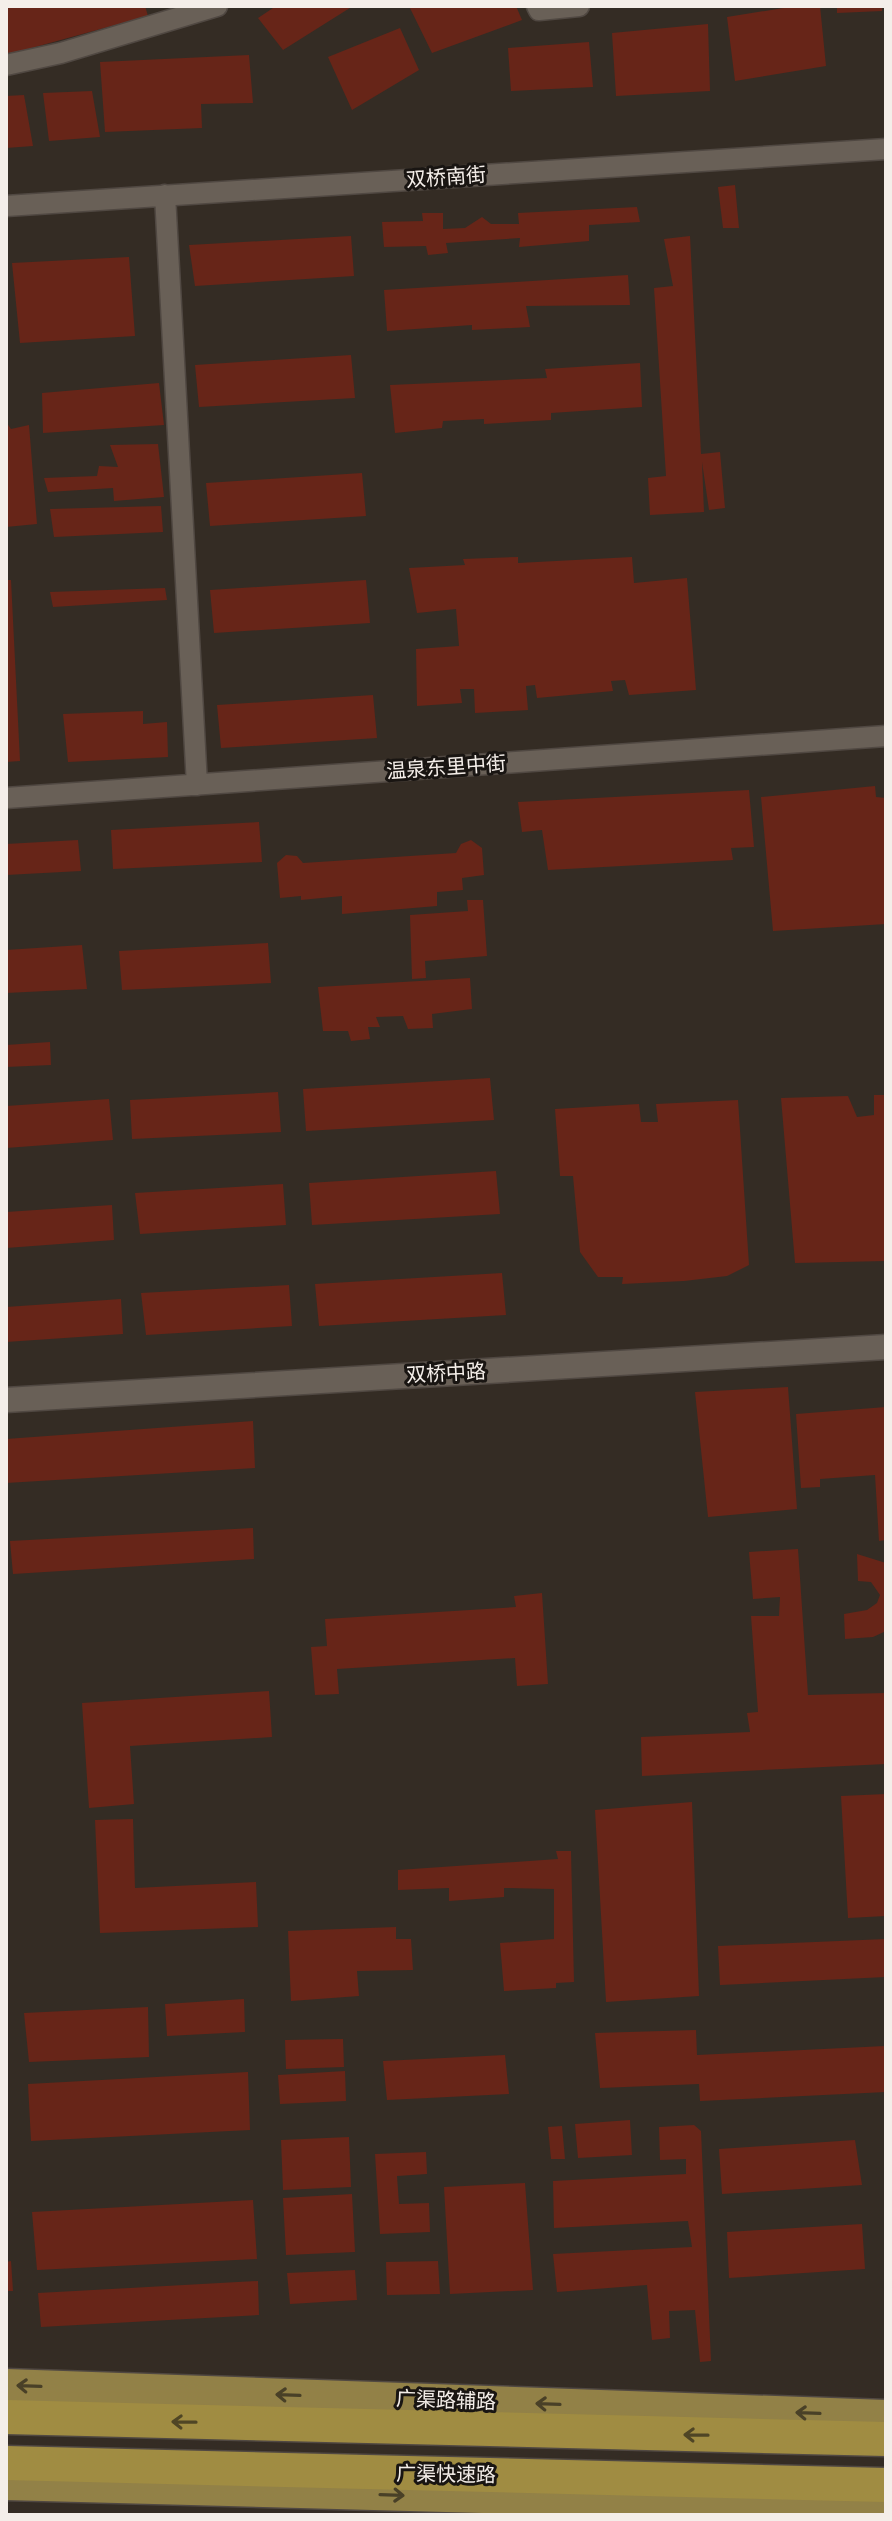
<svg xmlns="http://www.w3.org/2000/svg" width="892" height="2521" viewBox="0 0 892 2521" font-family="'Times New Roman','Noto Sans SC',serif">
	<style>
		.building { fill: #672518 }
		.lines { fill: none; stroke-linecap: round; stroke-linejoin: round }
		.minor-casing { stroke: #504842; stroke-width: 23 }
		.tertiary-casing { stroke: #504842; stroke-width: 27 }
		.primary-casing { stroke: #504842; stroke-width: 35 }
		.trunk-casing { stroke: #504842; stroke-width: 37 }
		.minor { stroke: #696057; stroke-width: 20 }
		.tertiary { stroke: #696057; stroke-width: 24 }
		.primary { stroke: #928147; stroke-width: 32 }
		.trunk { stroke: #a08c42; stroke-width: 34 }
		.oneway { stroke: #494027 }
		.oneway2 { stroke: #4f4525 }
		.labels { text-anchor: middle; stroke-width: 6; stroke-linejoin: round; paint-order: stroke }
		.street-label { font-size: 20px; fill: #f4eee9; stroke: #191512 }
	</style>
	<rect width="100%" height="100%" fill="#342c24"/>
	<path class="building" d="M6,6H145L148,16L6,55Z
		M276,6H353L283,50L258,18Z
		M409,6H516L522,20L432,53Z
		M796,6H820L826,66L735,81L727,17Z
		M837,6H882V11L837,13Z
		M708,24L710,91L616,96L612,33Z
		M400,28L419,70L352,110L328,57Z
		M589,42L593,87L511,91L508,48Z
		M249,55L253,103L201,104L202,128L105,132L100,62Z
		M92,91L100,137L49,141L43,93Z
		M24,95L33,146L6,148V96Z
		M735,185L739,228H723L718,187Z
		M637,207L640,222L589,225V241L519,247L520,238L446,243L448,253L428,255L426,246L384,247L382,222L423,221L422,213H443V229L465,228L482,217L491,224H519L518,213Z
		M351,236L354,276L195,286L189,245Z
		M690,236L701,454L720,452L725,508L709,510L702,462L704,512L650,515L648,478L666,476L654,288L673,286L664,239Z
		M129,257L135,336L20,343L12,263Z
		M628,275L630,305L526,306L530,327L472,330V325L387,331L384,290Z
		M351,355L355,398L199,407L195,365Z
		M640,363L642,407L551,413V420L484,424V419L443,421L442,428L395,433L390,385L547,378L545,369Z
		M159,383L164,425L43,433L42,393Z
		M6,422L11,429L29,425L37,524L6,527Z
		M158,444L164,497L114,501L113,488L48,492L44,478L97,476L99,466L118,467L110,445Z
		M362,473L366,516L210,526L206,483Z
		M161,506L163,532L54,537L50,509Z
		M518,557V563L632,557L634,583L687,578L696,690L629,695L625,680L611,681L613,691L537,698L535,685L526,686L528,710L475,713L474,689H460L462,703L417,706L416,649L459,646L456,609L417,613L409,568L465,565L463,559Z
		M6,580H11L20,761L6,762Z
		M366,580L370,623L214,633L210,590Z
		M165,588L167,600L53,607L50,592Z
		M373,695L377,738L221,748L217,705Z
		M143,711V724L167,722L168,757L68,762L63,714Z
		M875,786L876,797L886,798V924L773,931L761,797Z
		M749,790L754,847L731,848L733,860L548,870L542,830L522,832L518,802Z
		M259,822L262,862L113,869L111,830Z
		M78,840L81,871L6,875V844Z
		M471,840L482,848L484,875L462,878L463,890L437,892V906L342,914V896L301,900V896L280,898L277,863L286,855L297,856L303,863L456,853L461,844Z
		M467,900H483L487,956L425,961L426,978L412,979L410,915L468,911Z
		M268,943L271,983L122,990L119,951Z
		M82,945L87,989L6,993V950Z
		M470,978L472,1009L432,1014L433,1028L408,1029L403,1016L376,1017L380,1027H368L370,1039L351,1041L348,1031H323L318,987Z
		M50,1042L51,1065L6,1067V1045Z
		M490,1078L494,1120L306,1131L303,1089Z
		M278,1092L281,1132L132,1139L130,1100Z
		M874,1095H886V1261L795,1263L781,1098L848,1096L857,1117L874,1115Z
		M109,1099L113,1140L6,1148V1106Z
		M738,1100L749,1265L727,1276L684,1281L622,1284L623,1277H598L580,1252L573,1176H560L555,1109L639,1104L641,1122H658L656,1104Z
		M496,1171L500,1214L312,1225L309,1183Z
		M283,1184L286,1225L140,1234L135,1193Z
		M112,1205L114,1240L6,1248V1212Z
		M502,1273L506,1315L319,1326L315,1284Z
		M289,1285L292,1326L146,1335L141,1293Z
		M121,1299L123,1334L6,1342V1307Z
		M788,1387L797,1509L708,1517L695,1392Z
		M886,1407V1540L879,1541L875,1475L820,1479V1487L801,1488L796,1414Z
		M253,1421L255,1468L6,1483V1439Z
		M253,1528L254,1559L13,1574L10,1541Z
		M798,1549L808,1695L886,1693V1764L642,1776L641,1737L750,1732L747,1713L758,1712L751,1616H779L780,1597L753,1599L749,1552Z
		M857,1554L886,1563V1631L873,1637L845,1639L844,1614L867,1610L877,1603L880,1595L871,1582L858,1581Z
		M542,1593L548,1684L517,1686L515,1658L337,1669L339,1694L315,1695L311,1647L327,1646L325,1619L516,1607L514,1596Z
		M269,1691L272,1737L130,1746L134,1804L89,1808L82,1703Z
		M886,1794V1916L848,1918L841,1796Z
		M692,1802L699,1996L606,2002L595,1810Z
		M133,1819L135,1888L256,1882L258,1927L100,1933L95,1820Z
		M556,1851H571L574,1982L556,1983V1988L504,1991L500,1943L554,1939V1889L504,1888V1897L449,1901V1888L398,1890V1870L558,1859Z
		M396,1927V1939H411L413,1970L357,1971L359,1996L291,2001L288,1931Z
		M886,1939V1977L720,1985L718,1946Z
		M244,1999L245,2032L167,2036L165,2004Z
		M148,2007L149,2057L29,2062L24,2013Z
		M696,2030L697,2055L885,2046L886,2092L700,2101L699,2084L600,2088L595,2033Z
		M343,2039L344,2067L286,2069L285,2040Z
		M505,2055L509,2094L387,2100L383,2061Z
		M345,2071L346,2101L280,2104L278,2075Z
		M248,2072L250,2130L31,2141L28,2084Z
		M630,2120L632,2155L578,2158L575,2124Z
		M694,2125L701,2131L711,2361L700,2362L695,2310L669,2311L670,2338L652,2340L647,2285L557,2292L553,2254L692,2247L688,2221L554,2228L553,2181L686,2174V2159L660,2160L659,2127Z
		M562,2126L565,2159H551L548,2127Z
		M349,2137L351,2187L283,2190L281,2140Z
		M855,2140L862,2185L722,2194L719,2149Z
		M426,2152L427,2174L397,2176L399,2204L429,2203L430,2232L380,2234L375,2154Z
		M525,2183L533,2290L450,2294L444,2187Z
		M352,2194L355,2252L286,2255L283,2198Z
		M253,2200L257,2259L37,2270L32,2212Z
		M862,2224L865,2269L729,2278L727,2232Z
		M11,2261L13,2291H6V2262Z
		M438,2261L440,2294L387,2295L386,2262Z
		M355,2270L357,2300L290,2304L287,2273Z
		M258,2281L259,2315L41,2327L38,2293Z"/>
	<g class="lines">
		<g class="minor-casing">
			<path id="minor" d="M537,6L539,10L579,6
				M6,65L61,53L217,6
				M165,195L197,785
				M6,206L886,149
				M6,798L886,736"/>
		</g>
		<g class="tertiary-casing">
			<path id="tertiary" d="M6,1400L886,1347"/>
		</g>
		<g class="primary-casing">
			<path id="primary" d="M6,2385L886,2416
				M6,2484L886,2508"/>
		</g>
		<g class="trunk-casing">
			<path id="trunk" d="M6,2417L886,2439
				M6,2463L886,2485"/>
		</g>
		<use href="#minor" class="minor"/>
		<use href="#tertiary" class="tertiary"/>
		<use href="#primary" class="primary"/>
		<use href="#trunk" class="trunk"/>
	</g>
	<defs><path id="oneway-shaft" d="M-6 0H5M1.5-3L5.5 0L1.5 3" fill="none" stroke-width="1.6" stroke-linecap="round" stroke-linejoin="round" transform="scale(2)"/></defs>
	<g class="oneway">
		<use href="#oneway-shaft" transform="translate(29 2386) rotate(-178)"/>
		<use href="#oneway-shaft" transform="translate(288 2395) rotate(-178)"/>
		<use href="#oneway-shaft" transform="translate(548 2404) rotate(-178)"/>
		<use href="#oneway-shaft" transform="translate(808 2413) rotate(-178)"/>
		<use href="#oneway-shaft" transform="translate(392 2495) rotate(2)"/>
	</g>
	<g class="oneway2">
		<use href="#oneway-shaft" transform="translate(184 2422) rotate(-179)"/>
		<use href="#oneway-shaft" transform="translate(696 2435) rotate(-179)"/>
	</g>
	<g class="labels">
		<g class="street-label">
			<text transform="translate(446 177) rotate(-4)" y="7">双桥南街</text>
			<text transform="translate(446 767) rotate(-4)" y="7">温泉东里中街</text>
			<text transform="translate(446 1373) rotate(-3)" y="7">双桥中路</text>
			<text transform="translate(446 2400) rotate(2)" y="7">广渠路辅路</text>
			<text transform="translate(446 2474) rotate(1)" y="7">广渠快速路</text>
		</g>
	</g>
	<rect width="892" height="2521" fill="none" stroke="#f4eee9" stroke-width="16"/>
</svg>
